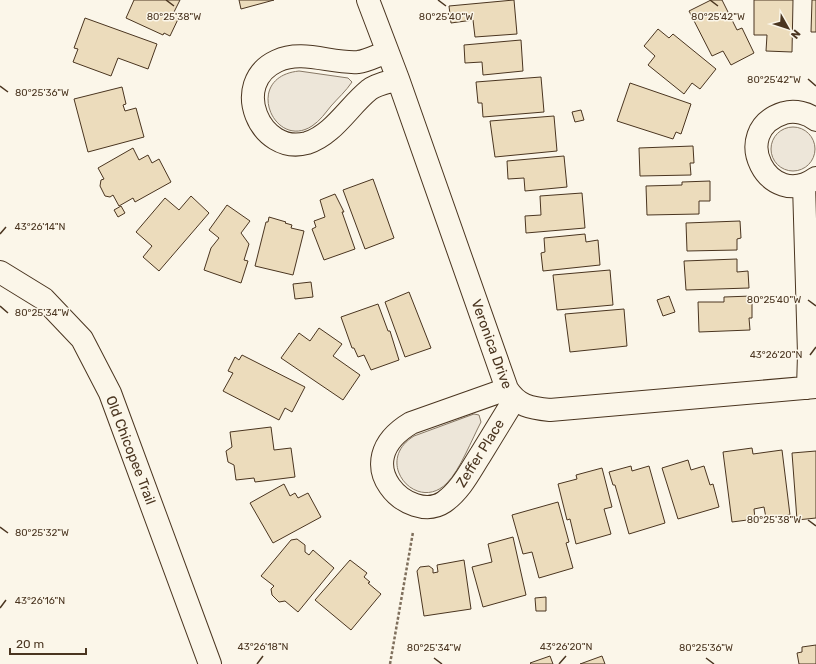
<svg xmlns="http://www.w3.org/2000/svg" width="816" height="664" viewBox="0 0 816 664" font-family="Rubik,sans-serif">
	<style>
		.green { fill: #ede6d9; stroke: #887966 }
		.building { fill: #ecdcbc; stroke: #4a3520 }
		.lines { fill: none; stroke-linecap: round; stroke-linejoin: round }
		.street-casing { stroke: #4a3520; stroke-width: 24 }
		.path { stroke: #7f6f5c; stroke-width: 2.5; stroke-dasharray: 3 2; stroke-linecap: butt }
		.street { stroke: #fbf6e9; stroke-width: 22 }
		.ticks { fill: none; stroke: #4a3520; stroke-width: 1.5 }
		.labels { text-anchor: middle; stroke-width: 3; stroke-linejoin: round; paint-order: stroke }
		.street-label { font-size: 14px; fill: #4a3520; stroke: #fbf6e9 }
		.ticks-label { font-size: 10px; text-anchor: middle; fill: #4a3520; stroke: #fbf6e9; stroke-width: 3; stroke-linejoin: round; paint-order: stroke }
	</style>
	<rect width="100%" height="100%" fill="#fbf6e9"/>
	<path class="green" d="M299,71L348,78L352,82C346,91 338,98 331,106C326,112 320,121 312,126C274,151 242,77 299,71Z
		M771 149a22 22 0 1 1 44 0a22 22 0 1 1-44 0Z
		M474,414L479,415L481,422C472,439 460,470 447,483C417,514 372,462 414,436Z"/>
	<path class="building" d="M134,0H180L174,12L180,15L170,36L164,33L163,35L126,18Z
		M239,0H274L241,9Z
		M514,0L517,34L475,37L473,20L451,23L449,6Z
		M711,0H722L737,30L742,28L754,53L731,65L723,51L712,56L689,11Z
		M754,0H793L792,52L766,51L767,35H754Z
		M812,0H816V32H811Z
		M85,18L157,44L148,69L118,58L111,76L73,62L78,49L74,48Z
		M658,29L669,38L673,34L716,69L700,89L692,83L684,94L648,65L655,56L644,46Z
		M521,40L523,71L483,75L482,62L465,63L464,45Z
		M541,77L544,112L483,117L482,103H478L476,82Z
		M630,83L691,104L681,134L676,132L673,139L617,121Z
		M122,87L126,104L123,105L125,111L136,108L144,137L88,152L74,99Z
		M581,110L584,120L575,122L572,112Z
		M554,116L557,151L495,157L490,121Z
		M693,146L694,163H690L691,175L640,176L639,148Z
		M133,148L139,160L148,155L152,163L159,159L171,182L135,202L133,198L119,206L113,195L110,197L105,196L100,186L101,180L104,179L98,168Z
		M564,156L567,187L525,191L524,178L508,179L507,161Z
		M373,179L394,238L365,249L343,190Z
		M710,181V201H699V214L647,215L646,186L682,185V182Z
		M582,193L585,228L526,233L525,216L541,215L540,196Z
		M335,194L344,212H342L355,249L324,260L312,229L316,227L314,221L325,217L320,200Z
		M191,196L209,213L159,271L143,257L152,246L136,232L165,198L179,210Z
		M227,205L250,221L241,233L249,244L244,260L248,261L241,283L204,270L211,248L219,238L209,230Z
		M121,206L125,213L118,217L114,210Z
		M269,217L286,222L285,223L292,225L291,228L304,231L293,275L255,266L266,222H268Z
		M740,221L741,238L737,239V250L687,251L686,223Z
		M585,234L586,242L598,240L600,265L543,271L541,253L545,252L544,238Z
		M737,259V272L748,271L749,288L686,290L684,261Z
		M610,270L613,305L557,310L553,275Z
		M311,282L313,297L295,299L293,284Z
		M409,292L431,348L405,357L385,302Z
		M669,296L675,312L663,316L657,300Z
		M752,296V318H749L750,330L699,332L698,302H724V297Z
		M378,304L388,331H390L399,360L371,370L364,355L358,357L354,348H352L341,317Z
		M624,309L627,346L570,352L565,314Z
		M319,328L342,344L333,356L360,375L343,400L281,358L299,333L310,341Z
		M242,355L305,387L292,412L285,408L279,420L223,391L233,373L228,371L235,357L239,360Z
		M271,427L274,450L291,448L295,477L255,482L254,478L236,480L234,465L228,462L226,451L232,447L230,432Z
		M752,448L753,454L782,450L790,515L766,518L764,507L754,509L755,519L732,522L723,452Z
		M816,451V518L797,520L792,453Z
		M688,460L691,470L704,466L710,485L713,484L719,507L678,519L662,468Z
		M631,466L632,471L649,466L665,523L629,534L615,485H613L609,472Z
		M602,468L612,507L604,509L611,534L576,544L570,519L567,520L558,484L577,479L576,475Z
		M284,484L290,496L295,493L298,498L308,493L321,517L273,543L250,503Z
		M558,502L569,542L566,543L573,568L539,578L532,552L523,554L512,515Z
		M513,537L526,595L483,607L472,567L492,562L488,544Z
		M297,539L305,545V552L309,555L313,550L334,568L298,612L285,601L279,602L272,595L271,589L274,586L261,576L291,540Z
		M350,560L367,573L364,577L370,582L368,583L381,594L351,630L315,600Z
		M464,560L471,609L424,616L417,571L420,567L429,566L433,569V573L438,572L437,565Z
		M546,597V611H536L535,598Z
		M816,645V664H799L797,653L802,652V647Z
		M550,656L553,664H531L530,663Z
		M602,656L605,664H580Z"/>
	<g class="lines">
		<g class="street-casing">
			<path id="street" d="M368,0L398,79L507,389C518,406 530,408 550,410L816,387
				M387,52C378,55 367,61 358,62C332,64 302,49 277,61C229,83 260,156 307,143C333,135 349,106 369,90C376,84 389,82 398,79
				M816,120C808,113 795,110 784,113C727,131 769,212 816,178
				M804,185L809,354L808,388
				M0,272L44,299L82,339L110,393L210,664
				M507,389L411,423C344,463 410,525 444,502C461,490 470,471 481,454C492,436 503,418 514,400"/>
		</g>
		<path class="path" d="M390,664L413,532"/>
		<use href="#street" class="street"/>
	</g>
	<path class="ticks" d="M166,0L174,6M438,0L446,6M710,0L718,6M808,79L816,86M0,86L8,92M0,234L6,227M808,300L816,306M0,306L8,313M810,355L816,347M808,520L816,526M0,527L8,533M0,608L6,600M434,658L442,664M706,658L714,664M257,664L263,656M559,664L566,656"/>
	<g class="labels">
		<g class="street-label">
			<text transform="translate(492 344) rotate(70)" y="5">Veronica Drive</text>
			<text transform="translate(131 450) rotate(69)" y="5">Old Chicopee Trail</text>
			<text transform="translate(480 453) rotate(-58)" y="5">Zeffer Place</text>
		</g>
	</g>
	<g class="ticks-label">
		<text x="718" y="20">80°25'42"W</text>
		<text x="174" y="20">80°25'38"W</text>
		<text x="446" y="20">80°25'40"W</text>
		<text x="774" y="83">80°25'42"W</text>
		<text x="42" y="96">80°25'36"W</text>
		<text x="40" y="230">43°26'14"N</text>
		<text x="774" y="303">80°25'40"W</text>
		<text x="42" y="316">80°25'34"W</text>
		<text x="776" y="358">43°26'20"N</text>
		<text x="774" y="523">80°25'38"W</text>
		<text x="42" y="536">80°25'32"W</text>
		<text x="40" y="604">43°26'16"N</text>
		<text x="263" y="650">43°26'18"N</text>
		<text x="566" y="650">43°26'20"N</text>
		<text x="434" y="651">80°25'34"W</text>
		<text x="706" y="651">80°25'36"W</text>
	</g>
	<g transform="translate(788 28) rotate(129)" stroke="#fbf6e9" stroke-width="3" paint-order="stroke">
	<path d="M0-3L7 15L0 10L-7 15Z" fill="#4a3520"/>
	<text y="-6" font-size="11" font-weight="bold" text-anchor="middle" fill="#4a3520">N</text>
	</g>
	<path d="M10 648v6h76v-6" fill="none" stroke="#4a3520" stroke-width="2"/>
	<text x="16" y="648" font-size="12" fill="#4a3520" stroke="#fbf6e9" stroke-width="3" paint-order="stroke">20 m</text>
</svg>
